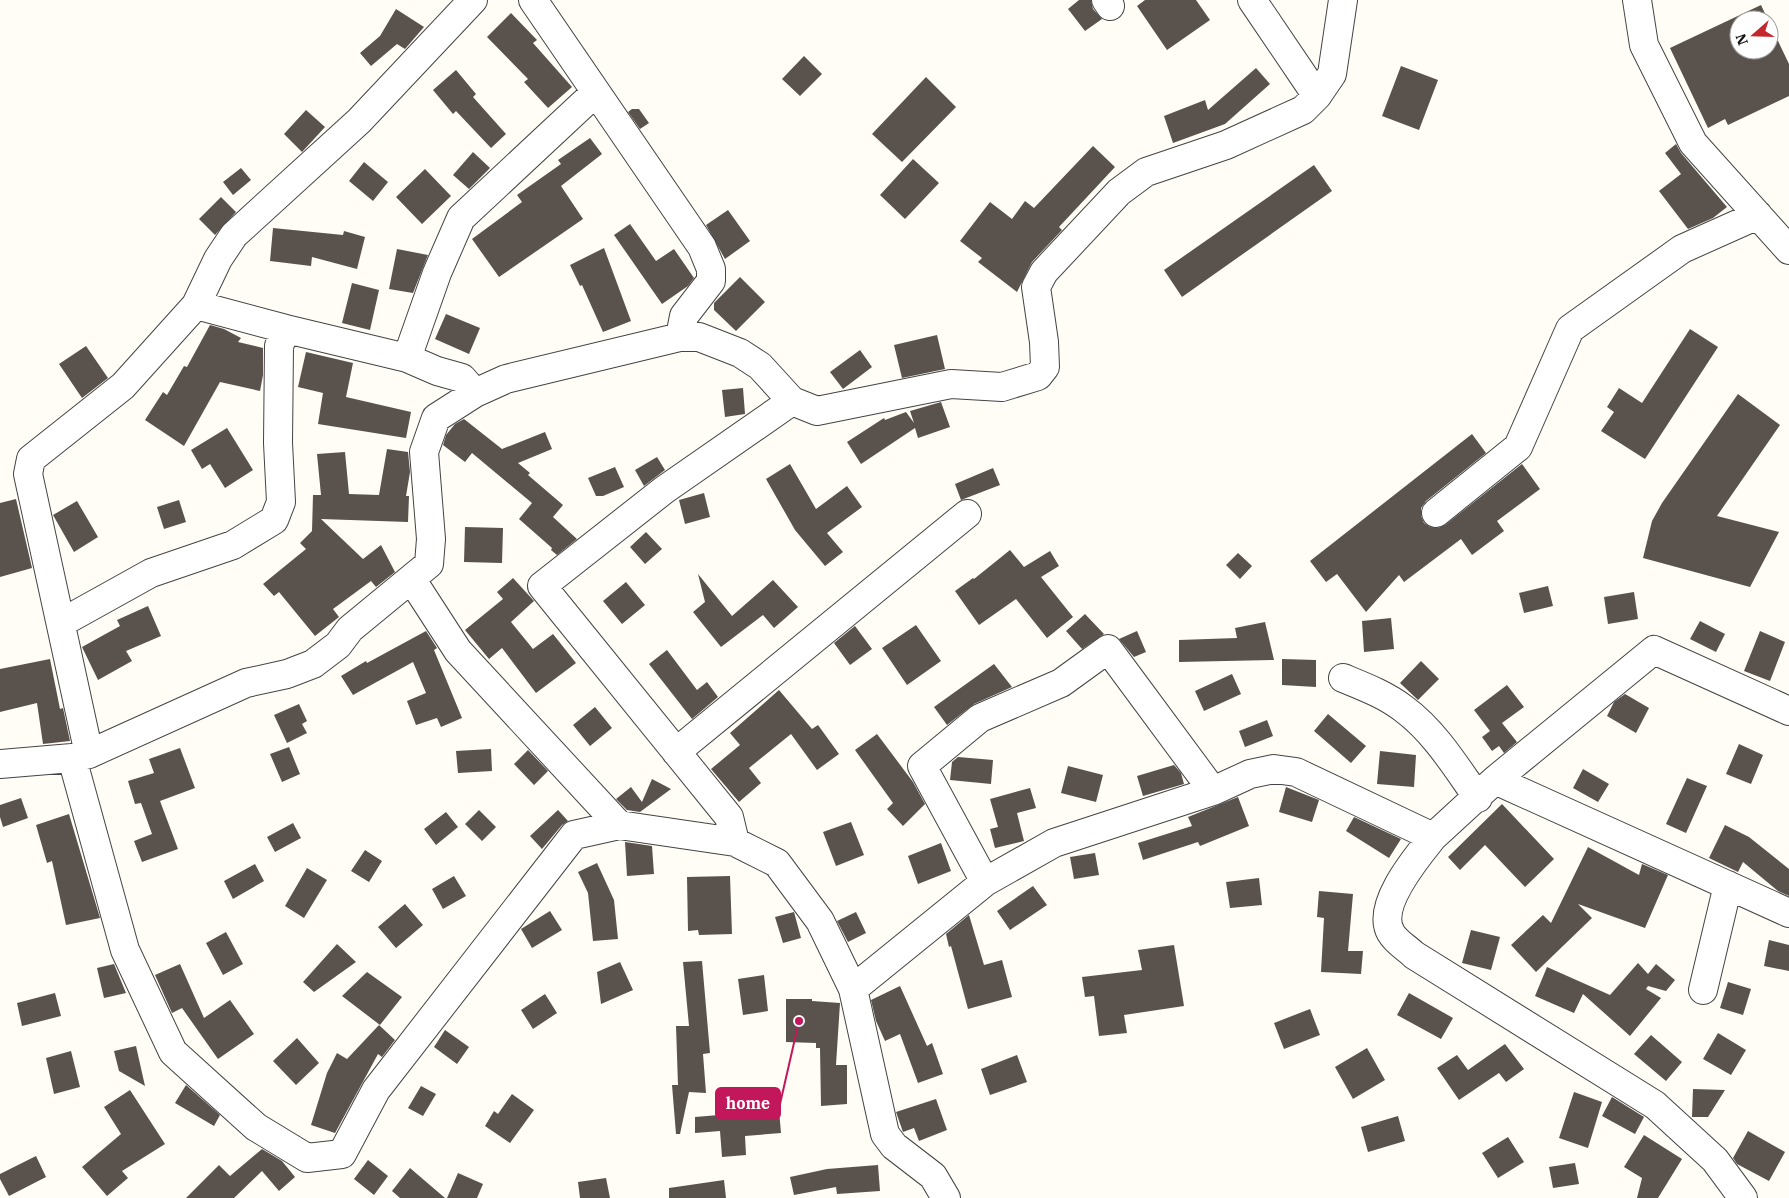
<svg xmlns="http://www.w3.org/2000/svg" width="1789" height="1198" viewBox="0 0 1789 1198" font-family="'IBM Plex Serif',serif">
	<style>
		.building { fill: #5a524d }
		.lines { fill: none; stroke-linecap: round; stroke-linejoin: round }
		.minor-casing { stroke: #444; stroke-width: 30 }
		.minor { stroke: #fff; stroke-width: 28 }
		.leader { fill: none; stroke: #c2185b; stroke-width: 2 }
		.callout-dot { fill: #c2185b; stroke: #fff; stroke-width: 2 }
		.callout { fill: #c2185b; stroke: #c2185b; stroke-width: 2 }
		.callout-label { font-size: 16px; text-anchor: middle; font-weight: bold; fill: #fff }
	</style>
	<rect width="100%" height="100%" fill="#fffdf5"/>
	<path class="building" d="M1079,0H1091L1093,9L1102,19L1085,31L1068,9Z
		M1145,0H1196L1210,20L1167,50L1137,6Z
		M1761,5L1768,20H1739V50H1769V22L1789,64V96L1728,125L1725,119L1708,128L1670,48Z
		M396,9L424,27L405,49L397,44L371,66L360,53L380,36Z
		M511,13L537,40L533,43L572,87L548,108L524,82L528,79L487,37Z
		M804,56L822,74L800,96L782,79Z
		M1401,66L1438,80L1419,130L1382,116Z
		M1256,68L1270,84L1225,124L1173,143L1164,116L1205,100L1208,110Z
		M456,70L476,94L473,97L506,134L491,148L456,111L453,114L433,90Z
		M926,77L956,107L902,162L872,134Z
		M632,109H639L649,123L640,129L628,112Z
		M306,110L325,127L302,152L284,134Z
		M590,138L602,154L561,186L583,219L499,277L472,239L522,202L517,195L561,164L558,160Z
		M1676,144L1681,153L1727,207L1713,218L1688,229L1659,191L1681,174L1665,153Z
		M1093,146L1115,167L1059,227L1062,230L1032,262L1017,292L978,262L982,258L960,241L990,202L1012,219L1025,201L1034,208Z
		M473,152L490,168L469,189L453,175Z
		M913,159L939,183L905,219L880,195Z
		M364,162L388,182L373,201L349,181Z
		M1314,165L1332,191L1182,297L1164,270Z
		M241,168L251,180L233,195L223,182Z
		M425,169L451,196L422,224L396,197Z
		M221,197L236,212L215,235L199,219Z
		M728,210L750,241L725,259L706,225Z
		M630,224L656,261L674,249L694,278L688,286L662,304L614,235Z
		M273,228L343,235L344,231L365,237L357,269L312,257L311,266L270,261Z
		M604,248L631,321L603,332L582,285L580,286L570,265Z
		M397,249L428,255L413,293L389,289Z
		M740,277L765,302L736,331L714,310V303Z
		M352,283L379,290L370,330L342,323Z
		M446,314L480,328L469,354L435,339Z
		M210,325L224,329L241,338L238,342L263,348V375L260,391L220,382L184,446L145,420L163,392L167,395L184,366L187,367Z
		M1690,329L1718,347L1645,459L1601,431L1614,412L1607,407L1619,388L1642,403Z
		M937,335L945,369L902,378L894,345Z
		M86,346L108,378L82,398L59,364Z
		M860,350L872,367L843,389L830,372Z
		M306,352L353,363L346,397L411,412L406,438L318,424L323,393L298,387Z
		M743,388L745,414L725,417L722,390Z
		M1738,394L1780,425L1717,516L1779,532L1750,587L1643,558L1652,521L1662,503Z
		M941,402L950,427L918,438L915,428L861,464L847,442L884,418L885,420L906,412L914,423L910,411Z
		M464,419L502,449L545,432L552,449L518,463L530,473L528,475L563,505L553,517L577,539L557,555L551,550L552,548L519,519L532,503L472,453L465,462L443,445L446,435L455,424Z
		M227,428L253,470L225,488L210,464L202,469L191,450Z
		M1472,434L1486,453L1426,501L1421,508V516L1424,523L1430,527L1438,528L1445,525L1522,464L1540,489L1497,521L1504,531L1472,555L1461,539L1404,582L1399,575L1366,612L1337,574L1326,582L1310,561Z
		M387,449L408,452L410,472L406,496H409L408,522L321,519L363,559L381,545L395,572L376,587L371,581L333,609L339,617L315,636L279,592L274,596L263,584L306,549L300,543L312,531L313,495H321L317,454L345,452L349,494L379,495Z
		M657,457L665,470L644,486L635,470Z
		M790,464L816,509L847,486L862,507L827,533L843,552L825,566L795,530L766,479Z
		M615,467L624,487L603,496H596L588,478Z
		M993,468L1000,485L961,500L955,484Z
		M704,493L710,517L685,524L679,500Z
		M16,499L32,568L0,577V503Z
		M179,500L186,522L164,529L157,507Z
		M77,501L98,537L74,552L53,515Z
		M465,527L503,528L502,563L464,562Z
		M646,532L662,549L645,564L630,547Z
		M1010,550L1024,567L1050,551L1059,566L1041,577L1073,617L1047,638L1016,599L979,625L955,591L973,578L974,579Z
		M1238,553L1252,566L1240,579L1226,565Z
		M698,574L732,616L773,580L798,607L774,628L763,615L721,647L693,612L705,602Z
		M513,578L534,601L511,622L533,649L553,634L576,663L536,693L502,648L489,659L465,630L503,599L497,592Z
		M626,582L645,605L622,624L603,601Z
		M1548,586L1553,606L1524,613L1519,593Z
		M1634,592L1638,619L1608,624L1604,597Z
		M148,606L161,636L126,651L132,661L98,680L82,647L120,626L117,620Z
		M1085,614L1104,634L1082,649L1066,631Z
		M1391,618L1394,649L1364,652L1362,621Z
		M1700,621L1725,634L1716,652L1690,639Z
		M1265,622L1274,660L1179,662V640L1237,638L1235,628Z
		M916,625L941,661L907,685L882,648Z
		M855,626L872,649L850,665L834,643Z
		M426,631L437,648L434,650L462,718L441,727L437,718L416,725L407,701L426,693L413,662L353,695L341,676L366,661L367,663Z
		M1137,631L1146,652L1134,657L1119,639Z
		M1760,631L1785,642L1770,681L1744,671Z
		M667,650L697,690L707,682L718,697L692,719L649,664Z
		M50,659L60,709L63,708L70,741L43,744L37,703L0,712V669Z
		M1282,659L1316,660V687L1282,685Z
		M1421,661L1439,679L1418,700L1400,683Z
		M994,664L1012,687L974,704L947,725L934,707Z
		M1232,674L1241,694L1204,711L1195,691Z
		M1507,685L1524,707L1502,723L1517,742L1504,753L1499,746L1492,751L1482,737L1490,731L1474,710Z
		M779,690L812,729L818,725L839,754L817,770L791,734L749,768L761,783L739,802L711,769L740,745L730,733Z
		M1625,694L1649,708L1636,733L1607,716L1614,702Z
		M299,704L307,721L302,724L307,733L287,743L274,715Z
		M595,707L612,728L590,746L573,725Z
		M1328,714L1366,746L1351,763L1314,731Z
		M1267,720L1273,736L1245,747L1239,731Z
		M877,734L913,782L925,804L903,826L887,809L893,803L855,750Z
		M1739,744L1763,755L1751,784L1726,774Z
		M289,747L300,774L282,782L270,754Z
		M180,748L195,788L160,801L178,849L142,862L134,841L152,834L141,803L135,804L128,781L154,773L149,759Z
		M491,749L492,771L458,773L456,751Z
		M528,750L548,771L534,785L514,764Z
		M1380,751L1416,755L1414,787L1377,784Z
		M958,757L993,760L991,784L950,780L952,762Z
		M1174,765L1181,773L1184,784L1143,796L1137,776Z
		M1068,766L1103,775L1096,802L1061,793Z
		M1583,769L1609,784L1598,802L1573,788Z
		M1687,778L1707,786L1686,833L1666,824Z
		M652,779L671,789L640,812L627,810L616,799L631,787L642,802Z
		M1286,787L1319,800L1312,822L1279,812Z
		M1030,788L1036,808L1017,813L1024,841L995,848L990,829L998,827L990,799Z
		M1238,797L1249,826L1200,846L1198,842L1143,860L1138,843L1192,826L1188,817Z
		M21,798L28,818L3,827L0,817V805Z
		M1502,804L1554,859L1525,887L1485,845L1460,870L1448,857Z
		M479,810L496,827L482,841L465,824Z
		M558,810L568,821L562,825L542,849L530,836Z
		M446,812L458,827L436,845L424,829Z
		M69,814L100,918L66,925L52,861L47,863L36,825Z
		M1354,817L1401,839L1389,858L1346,831Z
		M851,822L864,855L836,866L823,832Z
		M293,823L301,838L275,852L267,837Z
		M1725,825L1749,837L1789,869V896L1778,891L1743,862L1738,872L1709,858Z
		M625,842L652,846L654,874L627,876Z
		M941,843L951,871L918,884L908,856Z
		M1588,847L1639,875L1642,864L1668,875L1645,928L1578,904L1592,918L1536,972L1511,945L1543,915L1551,923Z
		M365,850L382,861L369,882L351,871Z
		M1095,853L1099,875L1074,879L1070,857Z
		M597,863L614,900L618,939L593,941L588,893L578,872Z
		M255,864L264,881L233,899L224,881Z
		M307,868L327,880L304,918L285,906Z
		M454,876L466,896L443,909L432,889Z
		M730,876L732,934L699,935L698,930L688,931L687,877Z
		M1259,878L1262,905L1230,908L1226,882Z
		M1033,886L1047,905L1010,930L997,911Z
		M1319,891L1353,894L1348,951H1363L1361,974L1321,972L1324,918L1317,917Z
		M405,904L423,925L396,948L378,927Z
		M550,911L562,930L532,948L521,929Z
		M794,912L801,938L783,943L775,917Z
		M856,912L866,933L848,942L837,921Z
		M969,915L984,965L1002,960L1012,997L968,1009L951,946L949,947L946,934Z
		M1471,930L1500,937L1491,970L1462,963Z
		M226,932L243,964L223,975L206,943Z
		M1769,940L1789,945V971L1764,966Z
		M337,944L356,962L314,992L303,982Z
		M1174,945L1184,1006L1124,1015L1127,1033L1099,1036L1094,996L1085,997L1082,977L1142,970L1138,950Z
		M702,961L710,1053L703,1054L706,1093L689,1092L680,1134H676L672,1085H678L676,1026H689L683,962Z
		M620,962L633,990L601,1004L597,972Z
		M1638,963L1648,974L1656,964L1675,980L1666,991L1648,986L1646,989L1661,998L1630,1036L1583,994L1574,1013L1535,996L1547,967L1610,995Z
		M114,964L126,993L104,998L97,968Z
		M180,964L204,1018L230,1000L254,1034L218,1059L182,1008L172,1013L155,975Z
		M367,972L402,997L380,1025L342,996Z
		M764,975L768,1011L743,1015L738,979Z
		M1728,982L1751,989L1743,1015L1720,1008Z
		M900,986L927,1046L932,1043L943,1074L918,1083L900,1034L885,1041L876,1021L871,1000Z
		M55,993L61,1016L22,1026L17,1003Z
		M1409,993L1453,1018L1441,1039L1397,1015Z
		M545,994L557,1013L533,1029L521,1010Z
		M786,999H812V1001L840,1003L836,1065H847V1104L821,1106L820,1048H816V1043L786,1042Z
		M1310,1009L1320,1035L1284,1049L1274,1023Z
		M379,1025L395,1040L382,1057L378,1054L335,1133L311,1125L327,1073L337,1053L347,1059Z
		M445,1030L469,1047L457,1064L434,1047Z
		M1718,1033L1746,1050L1731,1075L1703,1059Z
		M1651,1035L1682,1062L1666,1081L1634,1054Z
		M297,1038L319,1063L296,1085L273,1061Z
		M1505,1044L1524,1069L1506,1082L1499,1073L1459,1100L1437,1068L1457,1055L1468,1070Z
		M136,1046L145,1086L119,1071L114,1051Z
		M1367,1048L1385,1080L1353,1099L1335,1067Z
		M71,1051L80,1087L54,1094L46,1058Z
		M1017,1055L1027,1082L990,1095L981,1069Z
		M186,1085L220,1115L214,1126L175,1103Z
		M421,1086L436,1094L423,1116L408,1108Z
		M1693,1089L1725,1090L1708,1117H1692Z
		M130,1090L165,1144L122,1171L128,1178L107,1196L82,1167L121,1134L104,1107Z
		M1574,1092L1602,1102L1588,1148L1559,1138Z
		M512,1094L534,1110L510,1143L485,1126L494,1111L498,1114Z
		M1612,1097L1644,1117L1635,1134L1602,1116Z
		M936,1099L947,1130L919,1141L914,1128L903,1132L896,1112Z
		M779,1110L781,1133L745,1136L746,1155L722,1157L720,1131L695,1133V1117Z
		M1398,1116L1405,1141L1368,1152L1361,1127Z
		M1748,1131L1785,1152L1769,1181L1737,1164L1733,1158Z
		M1644,1135L1682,1159L1658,1198H1637L1642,1178L1624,1167Z
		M1508,1137L1524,1162L1498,1178L1482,1153Z
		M262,1149L282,1161L295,1177L279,1191L262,1171L234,1198H186L219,1165L230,1176Z
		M36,1156L46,1177L9,1196L0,1179V1174Z
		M368,1160L388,1176L374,1195L354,1179Z
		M1575,1163L1579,1184L1553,1188L1549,1167Z
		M878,1165L880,1191L837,1194L836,1187L794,1195L790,1177L827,1169Z
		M410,1168L445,1198H400L392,1191Z
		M458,1173L483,1184L477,1198H447Z
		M606,1178L610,1198H580L578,1182Z
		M724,1180L726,1198H669V1188Z"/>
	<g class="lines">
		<g class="minor-casing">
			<path id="minor" d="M533,0L702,247L711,269V281L684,316L680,337
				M1106,0L1110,6
				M1252,0L1317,96
				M1637,0L1644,45L1693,143L1789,250
				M196,305L286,329L407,358L437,371L462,378L475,393
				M407,358L437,273L461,218L596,92
				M1436,513L1518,447L1570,329L1682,249L1758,215
				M412,580L458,651L619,825
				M61,623L151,573L233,545L274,520L281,502L278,443L279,346L286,329
				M1343,678C1365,687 1386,695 1404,709C1435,732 1456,767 1478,798
				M676,752L967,514
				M89,754L28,474L31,459L123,386L196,305L218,259L234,235L359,121L473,0
				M72,758L125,950L173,1052L256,1127L307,1158L342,1154L376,1090L574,835L619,825L735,842L729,817L542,586L664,490L792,401
				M0,764L72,758L89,754L246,683L287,674L313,664L338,645L350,629L429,564L431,539L424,452L436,418L475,393L506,379L680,337H699L740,353L760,366L792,401L817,411L951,384L1002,387L1038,376L1045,367L1044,342L1036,287L1044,272L1119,192L1146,172L1226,145L1303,110L1317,96L1332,74L1343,0
				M1495,780L1654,650L1789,711
				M1433,837C1417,857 1375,906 1391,933C1396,942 1407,948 1414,955L1655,1105L1715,1160L1743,1198
				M735,842L777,863L820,921L853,989L985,882L1054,843L1213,791L1250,774L1274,769L1296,772L1433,837L1495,780L1789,913
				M985,882L922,766L980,718L1061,683L1108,649L1213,791
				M853,989L885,1134L894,1146L933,1176L946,1198
				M1703,990L1728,885"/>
		</g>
		<use href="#minor" class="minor"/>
	</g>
	<path class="leader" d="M799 1021L780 1104"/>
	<circle class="callout-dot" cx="799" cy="1021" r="5"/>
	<rect class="callout" x="716" y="1088" width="64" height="31" rx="5"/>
	<g class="callout-label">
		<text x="748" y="1109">home</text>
	</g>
	<g transform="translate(1754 35) rotate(250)"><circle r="24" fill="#ffffff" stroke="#a0a0a0"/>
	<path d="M0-4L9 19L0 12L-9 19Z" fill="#c4262e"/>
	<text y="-8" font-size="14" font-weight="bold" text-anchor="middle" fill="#111111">N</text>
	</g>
</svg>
